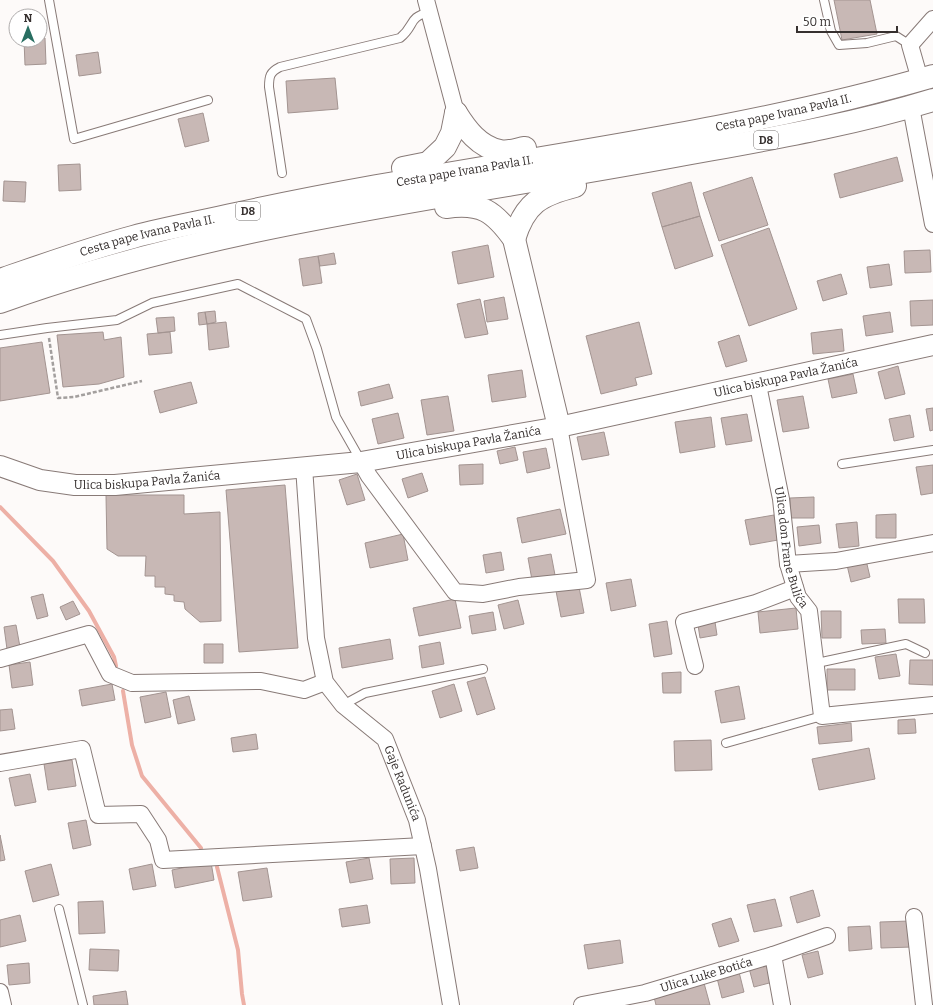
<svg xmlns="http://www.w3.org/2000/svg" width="933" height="1005" viewBox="0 0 933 1005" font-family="Bitter,serif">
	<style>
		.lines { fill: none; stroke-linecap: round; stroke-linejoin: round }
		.stream { stroke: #edb0a6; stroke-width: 4 }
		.building { fill: #c8b8b5; stroke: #a39491 }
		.service-casing { stroke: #887a77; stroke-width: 10 }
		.minor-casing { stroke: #887a77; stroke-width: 18 }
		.tertiary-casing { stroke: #887a77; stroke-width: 22 }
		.primary-casing { stroke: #887a77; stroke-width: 24 }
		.path { stroke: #a39f9e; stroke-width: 2.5; stroke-dasharray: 4 2; stroke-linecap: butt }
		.service { stroke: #fff; stroke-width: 8 }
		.minor { stroke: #fff; stroke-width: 16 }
		.tertiary { stroke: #fff; stroke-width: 20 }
		.primary { stroke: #fff; stroke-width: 22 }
		.labels { text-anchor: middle; stroke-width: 3.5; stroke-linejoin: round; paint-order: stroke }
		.shield { fill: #fff; stroke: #726e6d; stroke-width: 1 }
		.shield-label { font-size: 11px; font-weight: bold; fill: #36302f }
		.street-label { font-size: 12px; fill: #36302f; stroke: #fff }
	</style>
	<rect width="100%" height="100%" fill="#fdfaf9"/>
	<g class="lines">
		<path class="stream" d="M0,507L53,561L89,611L114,657L116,666
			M123,691L132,745L142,776L201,848
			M217,867L238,950L242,994L244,1005"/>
	</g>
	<path class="building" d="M834,0H870L877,34L842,40Z
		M40,38H45L46,64L25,65L24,40H40Z
		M98,52L101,73L79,76L76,55Z
		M335,78L338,109L288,113L286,81Z
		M203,113L209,141L185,147L178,119Z
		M897,157L903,181L840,198L834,174Z
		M80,164L81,190L59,191L58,165Z
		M752,177L768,225L719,241L703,193Z
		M4,181L26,182L25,202L3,201Z
		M691,182L700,216L662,227L652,193Z
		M700,216L713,256L675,269L662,227Z
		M769,228L797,309L749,326L721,245Z
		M488,245L494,277L458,284L452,252Z
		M930,250L931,272L905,273L904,251Z
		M334,253L336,264L320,266L318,256Z
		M318,256L322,283L303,286L299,259Z
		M889,264L892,285L870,288L867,267Z
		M841,274L847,294L823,301L817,281Z
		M504,297L508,319L487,322L484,301Z
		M480,299L488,334L465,338L457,304Z
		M933,300V325L911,326L910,301Z
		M215,311L216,322L207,324L205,312Z
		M205,312L207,324L199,325L198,313Z
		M890,312L893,332L866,336L863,316Z
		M174,317L175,331L158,333L156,318Z
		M226,322L229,347L209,350L207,324Z
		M639,322L652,374L635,378L637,385L601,394L586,336Z
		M842,329L844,351L813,354L811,333Z
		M103,332L104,340L121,337L124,377L99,384L63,387L57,335Z
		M170,332L172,353L149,355L147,334Z
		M739,335L747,361L726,367L718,342Z
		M42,342L50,393L0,401V348Z
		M898,366L905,394L885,399L878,372Z
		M522,370L526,397L492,402L488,375Z
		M853,374L857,393L832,398L828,379Z
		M191,382L197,403L160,413L154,391Z
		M389,384L393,398L361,406L358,392Z
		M448,396L454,431L427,435L421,400Z
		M803,396L809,428L783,432L777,400Z
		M933,408V430L930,431L926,409Z
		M398,413L404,438L378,444L372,419Z
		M747,414L752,441L726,445L721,418Z
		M910,415L914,437L894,441L889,419Z
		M711,417L715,447L680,453L675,422Z
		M604,432L609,455L582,460L577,437Z
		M515,447L518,460L500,464L497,451Z
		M546,448L550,468L527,473L523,452Z
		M483,464V484L460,485L459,465Z
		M933,465V493L921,495L916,467Z
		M422,473L428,491L408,498L402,479Z
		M357,474L365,500L347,505L339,480Z
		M285,485L298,648L239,652L226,490Z
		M106,495H184V514L220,512L221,621L200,622L185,609L184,602L174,601V595L165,594V587H155V576H145L146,556H118L107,549Z
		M814,497V518H791L790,498Z
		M560,509L566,534L522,543L517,518Z
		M896,514V538H876V515Z
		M774,515L778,540L750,545L745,520Z
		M857,522L859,546L839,548L836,524Z
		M819,525L821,543L799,546L797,527Z
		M403,534L408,560L370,568L365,543Z
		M501,552L504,570L486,573L483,555Z
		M551,554L555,575L532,580L528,558Z
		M866,560L870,577L851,582L847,565Z
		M631,579L636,606L611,611L606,583Z
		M579,587L584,613L561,617L556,591Z
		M43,594L48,616L37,619L31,597Z
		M455,599L461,628L419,636L413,608Z
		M898,599H924L925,623H899Z
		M518,600L524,624L504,629L498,605Z
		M73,601L80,614L66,620L60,607Z
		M796,608L798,629L760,633L758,612Z
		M821,611H841V638H822Z
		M493,612L496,630L472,634L469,616Z
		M667,621L672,654L654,657L649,624Z
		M715,622L717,635L700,638L698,625Z
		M16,625L20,647L7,649L4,627Z
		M885,629L886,643L862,644L861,630Z
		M390,639L393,659L342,668L339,648Z
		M440,642L444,664L422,668L419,646Z
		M204,644H223V663H204Z
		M896,654L900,676L879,679L875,657Z
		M910,660H933V685L909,684Z
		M30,662L33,685L12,688L9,665Z
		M827,669H855V690H827Z
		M681,672V693H663L662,673Z
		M485,677L495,709L477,715L467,682Z
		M112,684L115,700L82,706L79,690Z
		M454,684L462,711L440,718L432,691Z
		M739,686L745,719L721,723L715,691Z
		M166,692L171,717L145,723L140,697Z
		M189,696L195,720L178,724L173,700Z
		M12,709L15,729L0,731V710Z
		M915,719L916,733L898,734V720Z
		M851,723L852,741L819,744L817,727Z
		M256,734L258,749L233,752L231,738Z
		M711,740L712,770L675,771L674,741Z
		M869,748L875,779L819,790L812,759Z
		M72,760L76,786L48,790L44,764Z
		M30,774L36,802L15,806L9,778Z
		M86,820L91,845L73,849L68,823Z
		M0,835L5,860L0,861Z
		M474,847L478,868L460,871L456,850Z
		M369,858L373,879L350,883L346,862Z
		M414,858L415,883L391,884L390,859Z
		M211,862L214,880L175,888L172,870Z
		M51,864L59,895L33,902L25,871Z
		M152,864L156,886L133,890L129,869Z
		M267,868L272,897L243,901L238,872Z
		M813,890L820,916L797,923L790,897Z
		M775,899L782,926L754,932L747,905Z
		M103,901L105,933L79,934L78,902Z
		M367,905L370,923L342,927L339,909Z
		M20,915L26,941L0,947V920Z
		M731,918L739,941L719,947L712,924Z
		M910,921L912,947L881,948L880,922Z
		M870,926L872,949L849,951L848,927Z
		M620,940L623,963L588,969L584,945Z
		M90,949L119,950L118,971L89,970Z
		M818,951L823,974L808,978L802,955Z
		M29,963L30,983L9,985L7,965Z
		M768,963L773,982L754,987L749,968Z
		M739,972L744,992L722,998L717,978Z
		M704,983L710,1005H656L654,997Z
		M126,991L128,1005H94L93,996Z"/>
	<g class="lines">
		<g class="service-casing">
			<path id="service" d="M49,0L74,139L208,100
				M824,0L831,31L839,45L867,43L896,36L910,45
				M282,173L269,87C269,76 270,72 280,67L400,38C416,25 407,18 429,12
				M0,335L47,328L117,320L152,303L238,284L306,319L317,349L336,417L361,461
				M842,464L933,450
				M817,663L906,644L925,653
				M343,705L365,693L483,669
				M726,743L822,716
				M59,909L83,1005"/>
		</g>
		<g class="minor-casing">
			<g id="minor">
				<path d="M426,0L456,113"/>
				<path d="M920,80L910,45L933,19"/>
				<path d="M911,107L933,224"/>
				<path id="s1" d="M758,385L781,499L788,564L798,597L809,611L822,716L933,705"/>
				<path d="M361,462L369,476L455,592L483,594L519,587L587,580L559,427"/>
				<path id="s2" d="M304,467L316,638L325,682L343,705L385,739L417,820L428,869L451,1005"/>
				<path d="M788,564L836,561L933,543"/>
				<path d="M0,659L89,634L110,674L132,683L261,681L304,690L325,682"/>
				<path d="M695,666L684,622L756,603L795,588"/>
				<path d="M0,763L82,749L98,815L141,814L158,840L163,860L423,846"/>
				<path d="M914,917L924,1005"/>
				<path d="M773,955L782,1005"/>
				<path d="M0,992L3,1005"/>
				<path id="s3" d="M582,1005L645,993L773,955L827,936"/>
			</g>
		</g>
		<g class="tertiary-casing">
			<g id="tertiary">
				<path id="s4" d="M0,466L40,480L75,485H115L361,462L559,427L933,345"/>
			</g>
		</g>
		<g class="primary-casing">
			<g id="primary">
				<path d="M456,113C466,129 479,147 500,151C507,153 518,149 525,148"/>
				<path d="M403,168L428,163L445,147L452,133L456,113"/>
				<path d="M446,207C481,202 494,211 514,239L559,427"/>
				<path d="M514,239C525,203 540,195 575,186"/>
				<path id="s5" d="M0,280C44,265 88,249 133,237C166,228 201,222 236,214C467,163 705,142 933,76"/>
				<path d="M0,302C218,223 449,198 675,156C762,140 849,126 933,100"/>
			</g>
		</g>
		<path class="path" d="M49,338L58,398L74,397L142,381"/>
		<use href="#service" class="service"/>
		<use href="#minor" class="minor"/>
		<use href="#tertiary" class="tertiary"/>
		<use href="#primary" class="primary"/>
	</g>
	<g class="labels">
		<g class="shield">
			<rect x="754" y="131" width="24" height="18" rx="3"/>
			<rect x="236" y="202" width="24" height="18" rx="3"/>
		</g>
		<g class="shield-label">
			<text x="766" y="144">D8</text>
			<text x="248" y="215">D8</text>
		</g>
		<g class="street-label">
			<text dy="4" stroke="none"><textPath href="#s5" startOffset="802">Cesta pape Ivana Pavla II.</textPath></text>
			<text dy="4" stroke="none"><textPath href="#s5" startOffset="478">Cesta pape Ivana Pavla II.</textPath></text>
			<text dy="4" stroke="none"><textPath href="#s5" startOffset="154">Cesta pape Ivana Pavla II.</textPath></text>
			<text dy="4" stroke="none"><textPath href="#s4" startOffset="798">Ulica biskupa Pavla Žanića</textPath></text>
			<text dy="4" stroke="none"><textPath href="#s4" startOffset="474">Ulica biskupa Pavla Žanića</textPath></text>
			<text dy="4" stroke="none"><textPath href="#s4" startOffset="150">Ulica biskupa Pavla Žanića</textPath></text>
			<text dy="4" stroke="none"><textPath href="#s1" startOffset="166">Ulica don Frane Bulića</textPath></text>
			<text dy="4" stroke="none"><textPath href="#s2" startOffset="347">Gaje Radunića</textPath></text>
			<text dy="4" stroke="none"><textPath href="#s3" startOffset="128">Ulica Luke Botića</textPath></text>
		</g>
	</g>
	<g transform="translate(28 28)"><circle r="19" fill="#ffffff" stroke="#afacac"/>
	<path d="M0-3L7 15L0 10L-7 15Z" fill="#286e61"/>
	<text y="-6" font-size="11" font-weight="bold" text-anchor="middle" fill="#36302f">N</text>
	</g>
	<path d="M797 26v6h100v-6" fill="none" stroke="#36302f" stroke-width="2"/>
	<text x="803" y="26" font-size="12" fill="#36302f" stroke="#ffffff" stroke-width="3" paint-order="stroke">50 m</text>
</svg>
